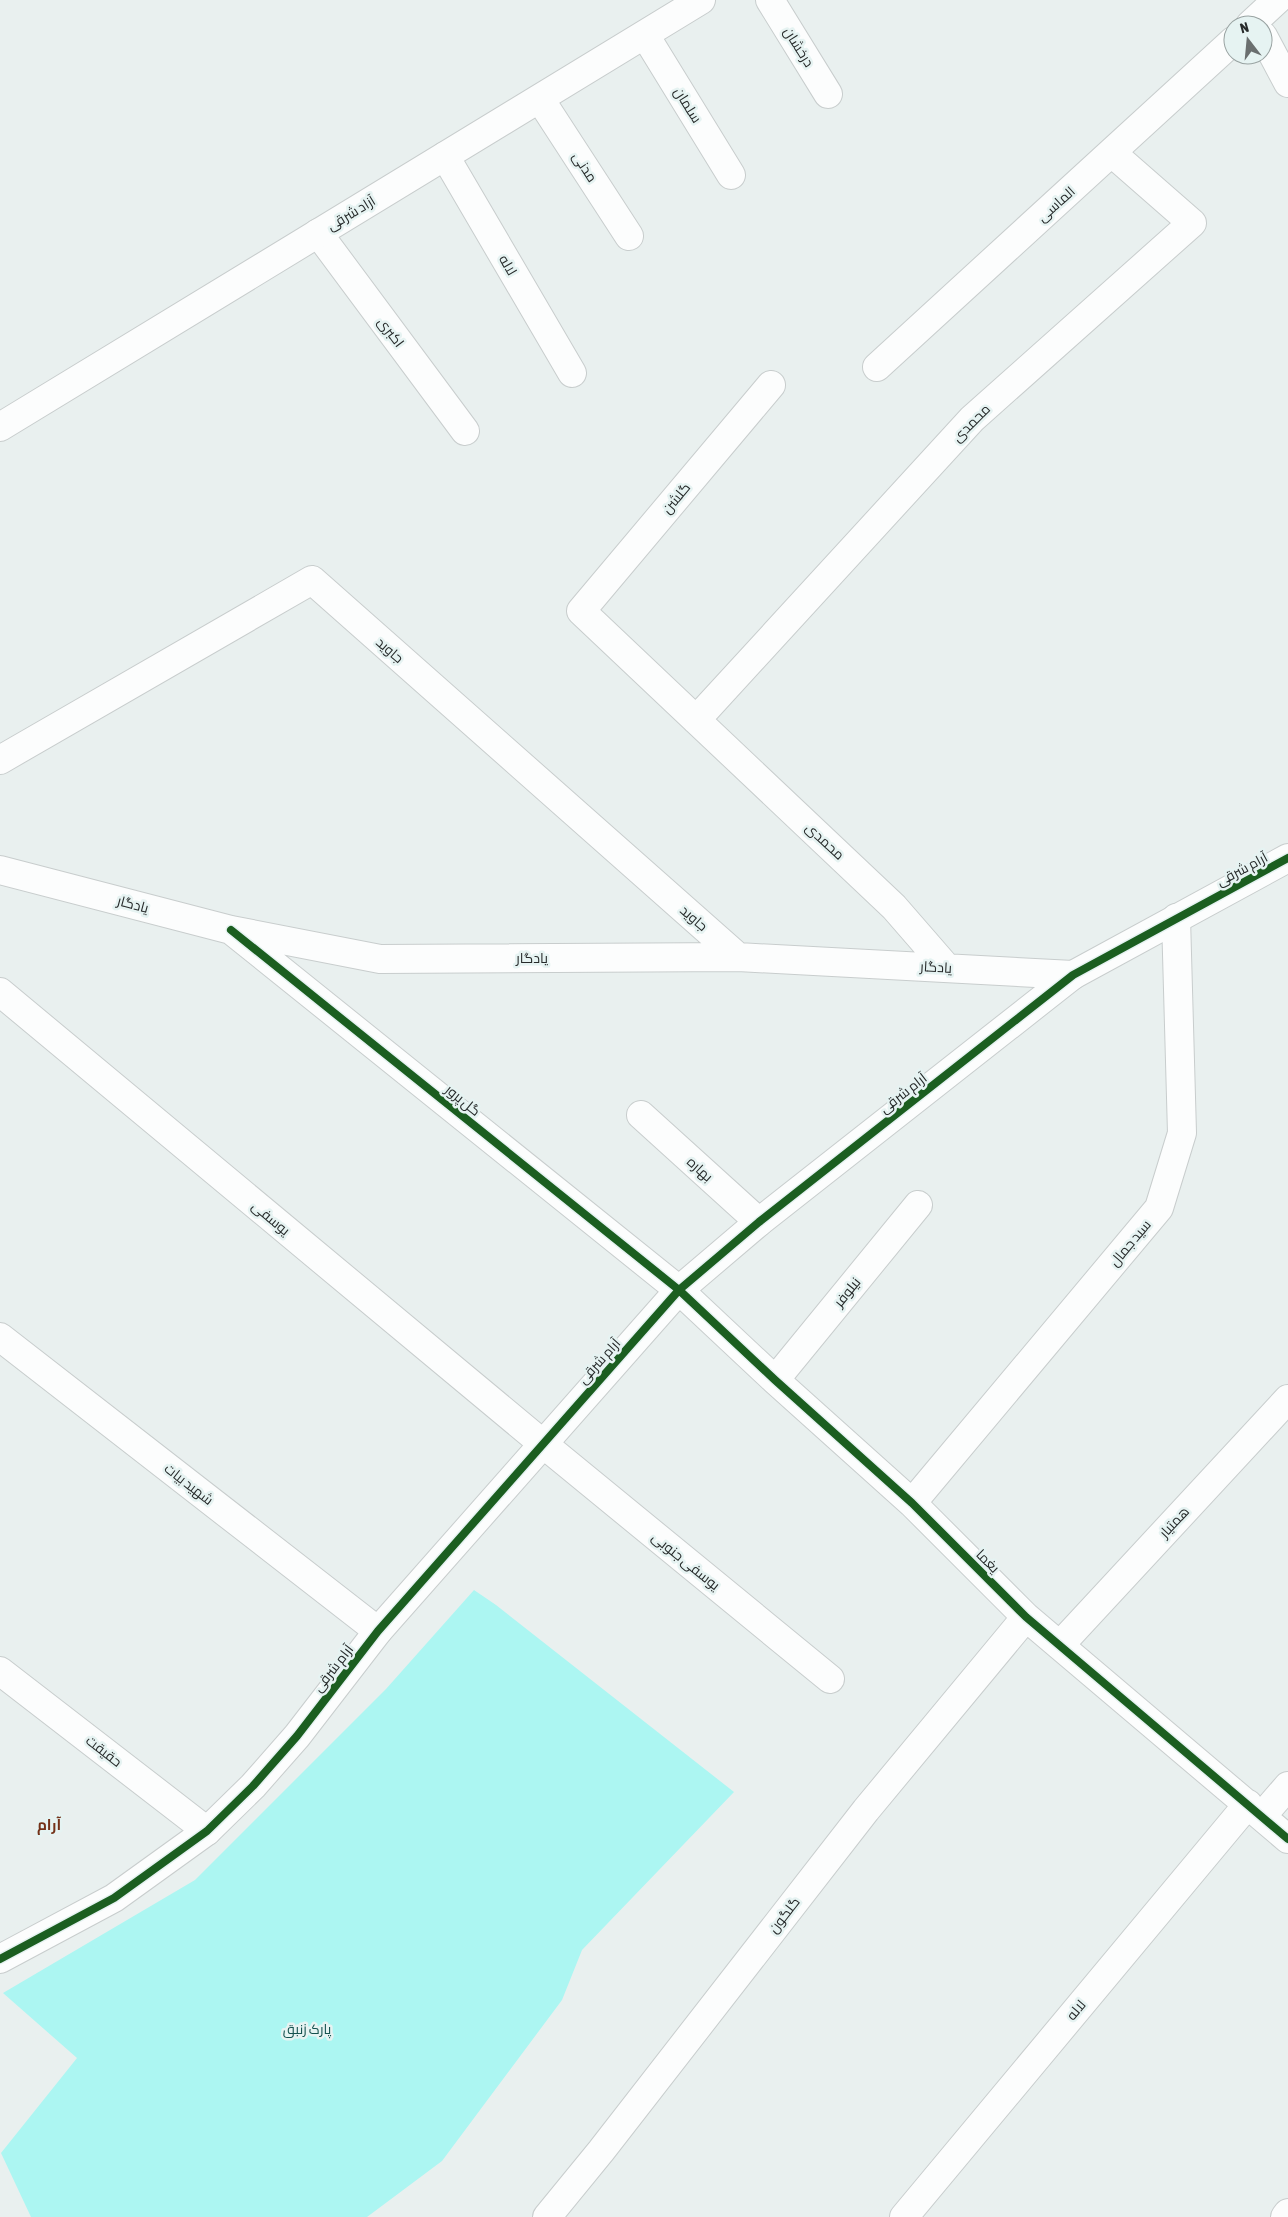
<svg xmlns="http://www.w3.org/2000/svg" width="1288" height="2217" viewBox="0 0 1288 2217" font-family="'Asap Condensed',Cairo,sans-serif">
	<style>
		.green { fill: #acf6f2 }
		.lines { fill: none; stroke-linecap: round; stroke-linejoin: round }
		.minor-casing { stroke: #c8cdcd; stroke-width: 30 }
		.tertiary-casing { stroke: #c8cdcd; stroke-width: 30 }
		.minor { stroke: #fcfdfd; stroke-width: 28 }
		.tertiary { stroke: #fcfdfd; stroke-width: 28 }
		.cycleway-casing { stroke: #e6f3f2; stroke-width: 11 }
		.cycleway { stroke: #1b5e20; stroke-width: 8 }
		.labels { text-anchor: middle; stroke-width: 5; stroke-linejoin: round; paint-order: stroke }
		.street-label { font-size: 14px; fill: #262a2a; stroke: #e6f3f2 }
		.park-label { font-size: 14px; fill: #15524f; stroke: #e6f3f2 }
		.neighbourhood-label { font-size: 15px; font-weight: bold; fill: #743219; stroke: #e6f3f2 }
	</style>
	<rect width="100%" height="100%" fill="#e9f0ef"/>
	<path class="green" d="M474,1590L496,1605L734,1792L582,1950L562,2000L442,2161L367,2217H31L1,2153L77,2058L3,1993L195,1880L386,1689Z"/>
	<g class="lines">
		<g class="minor-casing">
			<path id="minor" d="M770,0L828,94
				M1250,25L1277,0
				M645,35L731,175
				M1263,36L1288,83
				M540,99L629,236
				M445,156L572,373
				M318,233L465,431
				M877,367L1233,41
				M771,385L581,611L894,907L947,968
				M696,720L972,419L1192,223L1112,153
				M0,760L312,580L738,957
				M0,870L231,930L380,959L738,957L1073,975
				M231,930L679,1290L775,1380L912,1503L1026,1617L1288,1839
				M0,992L542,1443L830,1679
				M641,1115L759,1222
				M0,1337L378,1631
				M775,1380L918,1205
				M912,1503L1159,1208L1182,1133L1176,918
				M1060,1645L1288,1399
				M0,1671L207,1831
				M1262,1816L1288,1786
				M547,2217L601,2151L866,1810L1026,1617
				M904,2217L1248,1804
				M1285,2217L1288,2213"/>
		</g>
		<g class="tertiary-casing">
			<path id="tertiary" d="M0,427L701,0
				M0,1959L114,1898L207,1831L253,1786L297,1736L378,1631L679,1290L759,1222L1073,975L1288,858"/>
		</g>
		<use href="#minor" class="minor"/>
		<use href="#tertiary" class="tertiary"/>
		<g class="cycleway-casing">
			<path id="cycleway" d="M231,930L679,1290L775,1380L912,1503L1026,1617L1288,1839
				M0,1959L114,1898L207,1831L253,1786L297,1736L378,1631L679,1290L759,1222L1073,975L1288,858"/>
		</g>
		<use href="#cycleway" class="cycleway"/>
	</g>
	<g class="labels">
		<g class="street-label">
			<text transform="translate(799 47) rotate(58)" y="5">درخشان</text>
			<text transform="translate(688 105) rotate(58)" y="5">سلمان</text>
			<text transform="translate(585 167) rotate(57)" y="5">مدنی</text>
			<text transform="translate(1056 204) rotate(-42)" y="5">الماسی</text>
			<text transform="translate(351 213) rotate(-31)" y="5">آزاد شرقی</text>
			<text transform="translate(508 265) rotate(60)" y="5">لاله</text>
			<text transform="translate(391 332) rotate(53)" y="5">اکبری</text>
			<text transform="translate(971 423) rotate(-45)" y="5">محمدی</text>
			<text transform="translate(676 498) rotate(-50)" y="5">گلشن</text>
			<text transform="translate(390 650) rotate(41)" y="5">جاوید</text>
			<text transform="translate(825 841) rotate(43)" y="5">محمدی</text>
			<text transform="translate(1242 869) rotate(-28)" y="5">آرام شرقی</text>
			<text transform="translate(133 904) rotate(15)" y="5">یادگار</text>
			<text transform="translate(694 918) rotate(41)" y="5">جاوید</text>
			<text x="532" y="963">یادگار</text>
			<text transform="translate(936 967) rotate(3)" y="5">یادگار</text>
			<text transform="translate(903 1093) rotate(-38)" y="5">آرام شرقی</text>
			<text transform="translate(463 1100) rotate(39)" y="5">گل پرور</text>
			<text transform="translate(700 1169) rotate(42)" y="5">بهاره</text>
			<text transform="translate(271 1218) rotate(40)" y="5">یوسفی</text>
			<text transform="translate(1130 1243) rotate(-50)" y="5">سید جمال</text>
			<text transform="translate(847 1292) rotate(-51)" y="5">نیلوفر</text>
			<text transform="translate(599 1361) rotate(-48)" y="5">آرام شرقی</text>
			<text transform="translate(189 1484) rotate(38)" y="5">شهید بیات</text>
			<text transform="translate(1174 1522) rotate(-47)" y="5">همتیار</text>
			<text transform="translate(686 1561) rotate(39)" y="5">یوسفی جنوبی</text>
			<text transform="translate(988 1561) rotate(45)" y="5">یغما</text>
			<text transform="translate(333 1668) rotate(-52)" y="5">آرام شرقی</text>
			<text transform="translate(104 1751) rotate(38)" y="5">حقیقت</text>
			<text transform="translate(784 1915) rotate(-52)" y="5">گلگون</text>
			<text transform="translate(1076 2010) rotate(-50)" y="5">لاله</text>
		</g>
		<g class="park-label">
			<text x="307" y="2034">پارک زنبق</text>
		</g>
		<g class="neighbourhood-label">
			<text x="49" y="1830">آرام</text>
		</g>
	</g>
	<g transform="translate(1248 40) rotate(344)"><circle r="24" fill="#e6f3f2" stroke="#99a3a2"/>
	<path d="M0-4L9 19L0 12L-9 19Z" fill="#6a6f6f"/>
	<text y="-8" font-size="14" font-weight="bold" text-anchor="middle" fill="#262a2a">N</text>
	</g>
</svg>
